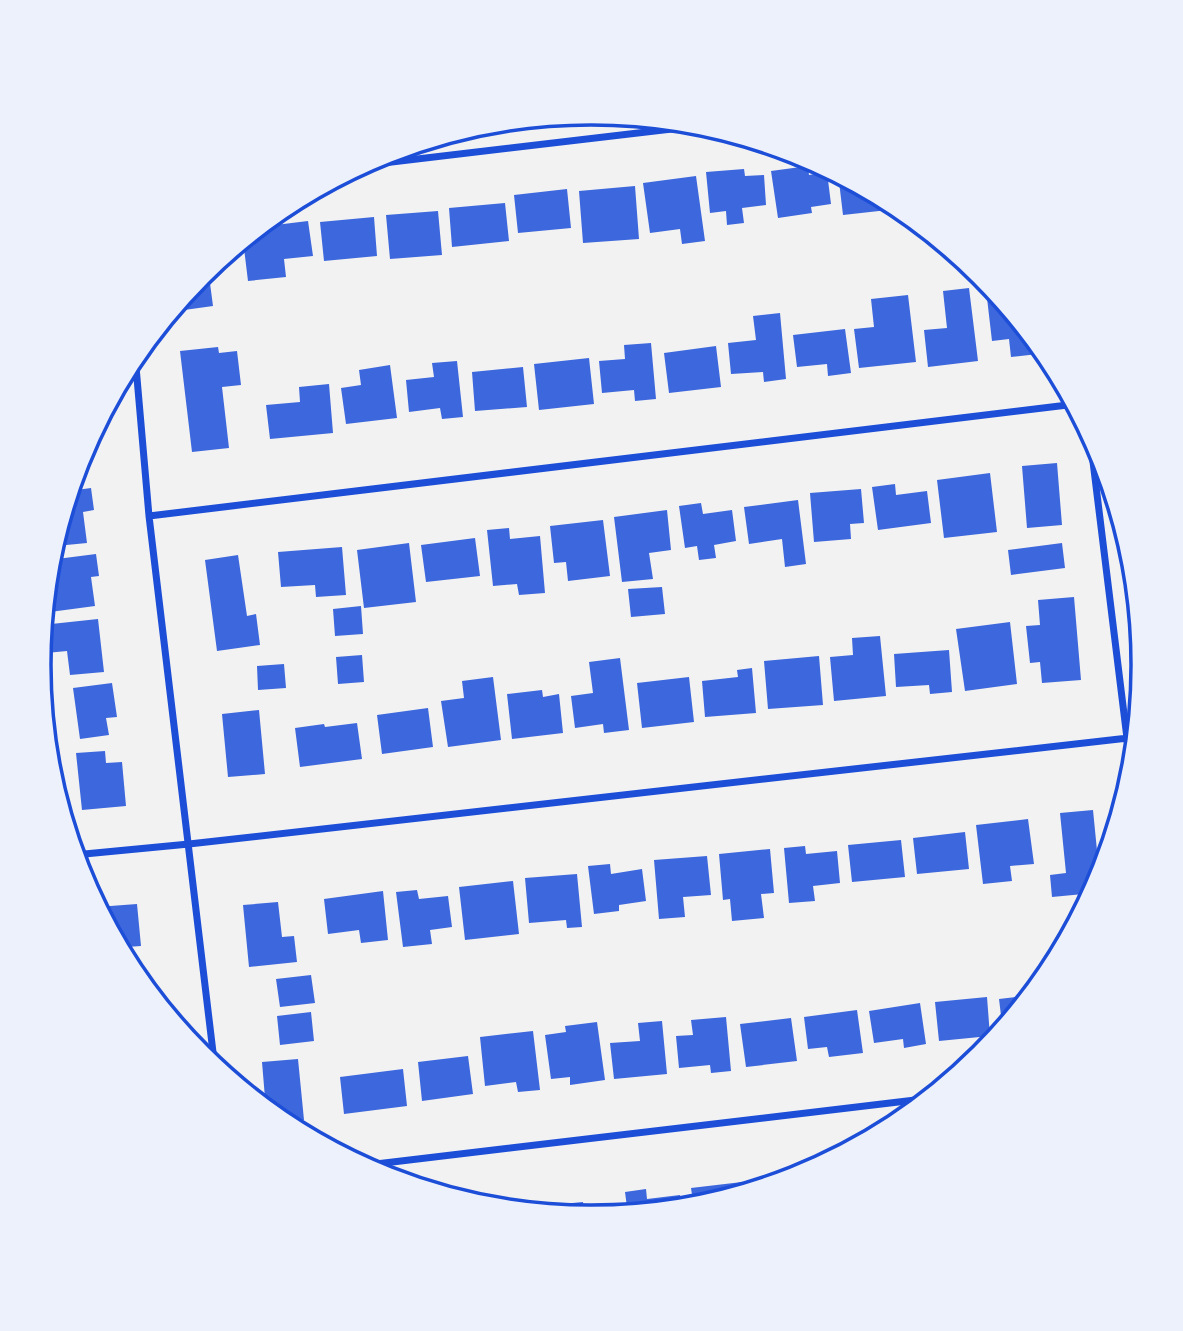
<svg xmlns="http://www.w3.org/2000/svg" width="1183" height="1331" viewBox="0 0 1183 1331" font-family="Inter,sans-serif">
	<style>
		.building { fill: #3d67dc }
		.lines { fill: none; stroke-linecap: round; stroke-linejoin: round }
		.minor { stroke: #1d4ed8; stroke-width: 7 }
		.rim { fill: none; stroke: #1d4ed8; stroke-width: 3.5 }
	</style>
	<rect width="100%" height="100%" fill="#f2f2f2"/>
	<path class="building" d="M808,166L809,175L827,172L831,204L811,207L812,213L778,218L771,171Z
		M744,169L745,176L764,175L766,205L742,208L744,223L727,225L726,211L710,213L706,172Z
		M838,173L897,205V209L843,215Z
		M696,176L705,241L682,244L680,229L650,233L643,183Z
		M635,186L639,239L583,243L579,191Z
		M567,189L571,228L518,233L514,195Z
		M505,203L509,241L452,247L449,208Z
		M438,211L442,255L390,259L386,215Z
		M374,217L377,256L324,261L320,222Z
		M308,221L313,256L284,259L286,277L248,281L243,240L259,227Z
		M208,268L213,306L177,311L176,304Z
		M969,288L978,361L928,367L924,330L947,328L943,291Z
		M994,289L1047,353L1011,357L1009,339L992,341L987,298L995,297Z
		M908,295L916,362L859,368L854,329L874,327L871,299Z
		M780,313L786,379L764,382L763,372L731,374L728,343L756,340L753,316Z
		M845,329L851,373L828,376L827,364L797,367L793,335Z
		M651,343L656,399L635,401L634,390L602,393L599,361L625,359L624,345Z
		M716,346L721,387L669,393L664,353Z
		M218,347L219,353L237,351L241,385L222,387L229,448L192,452L180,351Z
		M589,358L594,404L539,410L534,364Z
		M457,361L463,417L442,419L440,408L409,412L406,380L434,377L432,363Z
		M390,365L397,418L346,424L341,388L361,385L359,370Z
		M523,367L527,407L475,411L472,372Z
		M329,384L333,433L270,439L266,405L300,402L299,387Z
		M84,448L87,475L74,477L81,454Z
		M1057,463L1062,525L1027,528L1022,466Z
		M990,473L997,532L944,538L937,480Z
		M895,484L896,495L927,491L931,523L878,530L872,487Z
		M91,488L94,510L83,512L87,543L56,546L55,538L69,491Z
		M861,489L864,523L850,524L851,539L814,542L810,493Z
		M798,500L806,564L785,567L782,539L749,544L744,507Z
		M701,503L703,514L732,510L736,541L714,545L716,558L699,560L697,546L685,548L679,506Z
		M667,510L671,550L649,553L653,579L622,582L614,517Z
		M603,520L610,576L568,581L566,562L554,563L550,526Z
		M509,528L510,539L540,536L545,593L519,595L517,584L493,586L487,530Z
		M475,538L480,576L426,582L421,545Z
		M409,543L416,602L364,608L357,550Z
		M1062,543L1065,568L1011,575L1008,550Z
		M342,547L346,595L316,597L315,585L281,587L278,552Z
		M96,554L99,576L91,577L95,606L50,612L46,586L49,560Z
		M238,555L247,616L256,614L260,645L217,651L205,560Z
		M662,587L665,614L631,617L628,589Z
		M1074,597L1081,680L1042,683L1040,662L1030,663L1026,626L1040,625L1038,600Z
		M361,606L363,634L335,636L333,609Z
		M98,619L104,672L70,675L67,651L46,653L42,625Z
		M1010,622L1017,684L965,691L956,629Z
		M880,636L886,696L834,701L830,657L853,655L852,638Z
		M949,650L952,692L930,694L929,685L896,687L894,654Z
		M362,655L364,682L338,684L336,657Z
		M819,656L823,705L768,709L764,661Z
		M620,658L629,730L604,733L603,724L575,728L571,696L593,693L589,662Z
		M284,664L286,688L258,690L257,666Z
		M752,668L756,713L705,717L702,681L738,677L737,670Z
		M493,677L501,740L448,747L441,701L464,698L462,681Z
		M689,677L694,722L642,728L637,683Z
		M112,683L117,717L106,718L109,735L80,739L73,688Z
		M542,690L543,697L559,694L563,733L512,739L507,694Z
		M428,708L433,747L382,754L377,715Z
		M259,710L265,774L228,777L222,714Z
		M357,723L362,759L300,767L295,728L324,724L325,727Z
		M105,751L106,763L122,762L126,806L82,810L76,753Z
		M1093,810L1100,881L1094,893L1052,897L1050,875L1066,873L1060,813Z
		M1028,819L1034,864L1010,866L1012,881L983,884L976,825Z
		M965,832L969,869L917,874L913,838Z
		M901,840L905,877L852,882L848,845Z
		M805,846L806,854L837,851L840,883L813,886L815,901L789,903L784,848Z
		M770,849L774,893L761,894L764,918L732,921L730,899L723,900L719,854Z
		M707,856L711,895L683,897L685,917L659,919L654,860Z
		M610,864L611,874L642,869L646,901L619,905V911L594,914L588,866Z
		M577,874L582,927L567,928L566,920L529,923L525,878Z
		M513,881L519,934L465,940L459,887Z
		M417,890L419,899L448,896L452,927L430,930L432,944L403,947L396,892Z
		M383,891L388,940L361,943L359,930L328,934L324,899Z
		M278,902L282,937L294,936L297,962L249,967L243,905Z
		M137,904L141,946L127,947L128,962H126L97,907Z
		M311,975L315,1003L280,1007L276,979Z
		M1033,995L1028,1001L1003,1032L999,999Z
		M987,997L990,1036L939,1041L935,1002Z
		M920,1003L926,1044L904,1048L903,1039L874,1043L869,1011Z
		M857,1010L863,1053L829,1057L827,1047L808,1049L804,1017Z
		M311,1012L314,1041L280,1045L277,1016Z
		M726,1017L731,1071L711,1073L710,1065L679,1068L676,1036L693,1035L691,1020Z
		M791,1018L797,1061L746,1067L740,1024Z
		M662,1021L667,1074L614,1079L610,1043L640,1041L638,1023Z
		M597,1022L605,1080L570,1085V1077L551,1079L545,1035L566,1032L565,1026Z
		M533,1031L540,1090L518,1092L516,1082L485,1086L480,1037Z
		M468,1056L473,1094L422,1101L418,1062Z
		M298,1059L304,1120L280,1122L266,1110L262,1062Z
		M403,1069L407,1106L344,1114L340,1077Z
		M776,1177L777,1184L757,1191L755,1178Z
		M742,1182L744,1194L694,1208L691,1188Z
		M646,1189L647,1199L680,1195L682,1210L628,1215L625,1192Z
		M583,1202L584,1210L615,1206L616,1216L591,1218L563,1216L562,1204Z
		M550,1209V1214L532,1213V1211Z"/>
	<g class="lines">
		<path class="minor" d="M358,166L706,125
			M135,355L149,516L215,1069
			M1089,429L1132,779
			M149,516L1076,404
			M74,855L189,844L1137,737
			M359,1166L932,1098"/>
	</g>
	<path d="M0 0H1183V1331H0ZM51 665a540 540 0 1 1 1080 0a540 540 0 1 1-1080 0Z" fill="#edf1fc" fill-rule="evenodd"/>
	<path class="rim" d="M51 665a540 540 0 1 1 1080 0a540 540 0 1 1-1080 0Z"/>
</svg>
